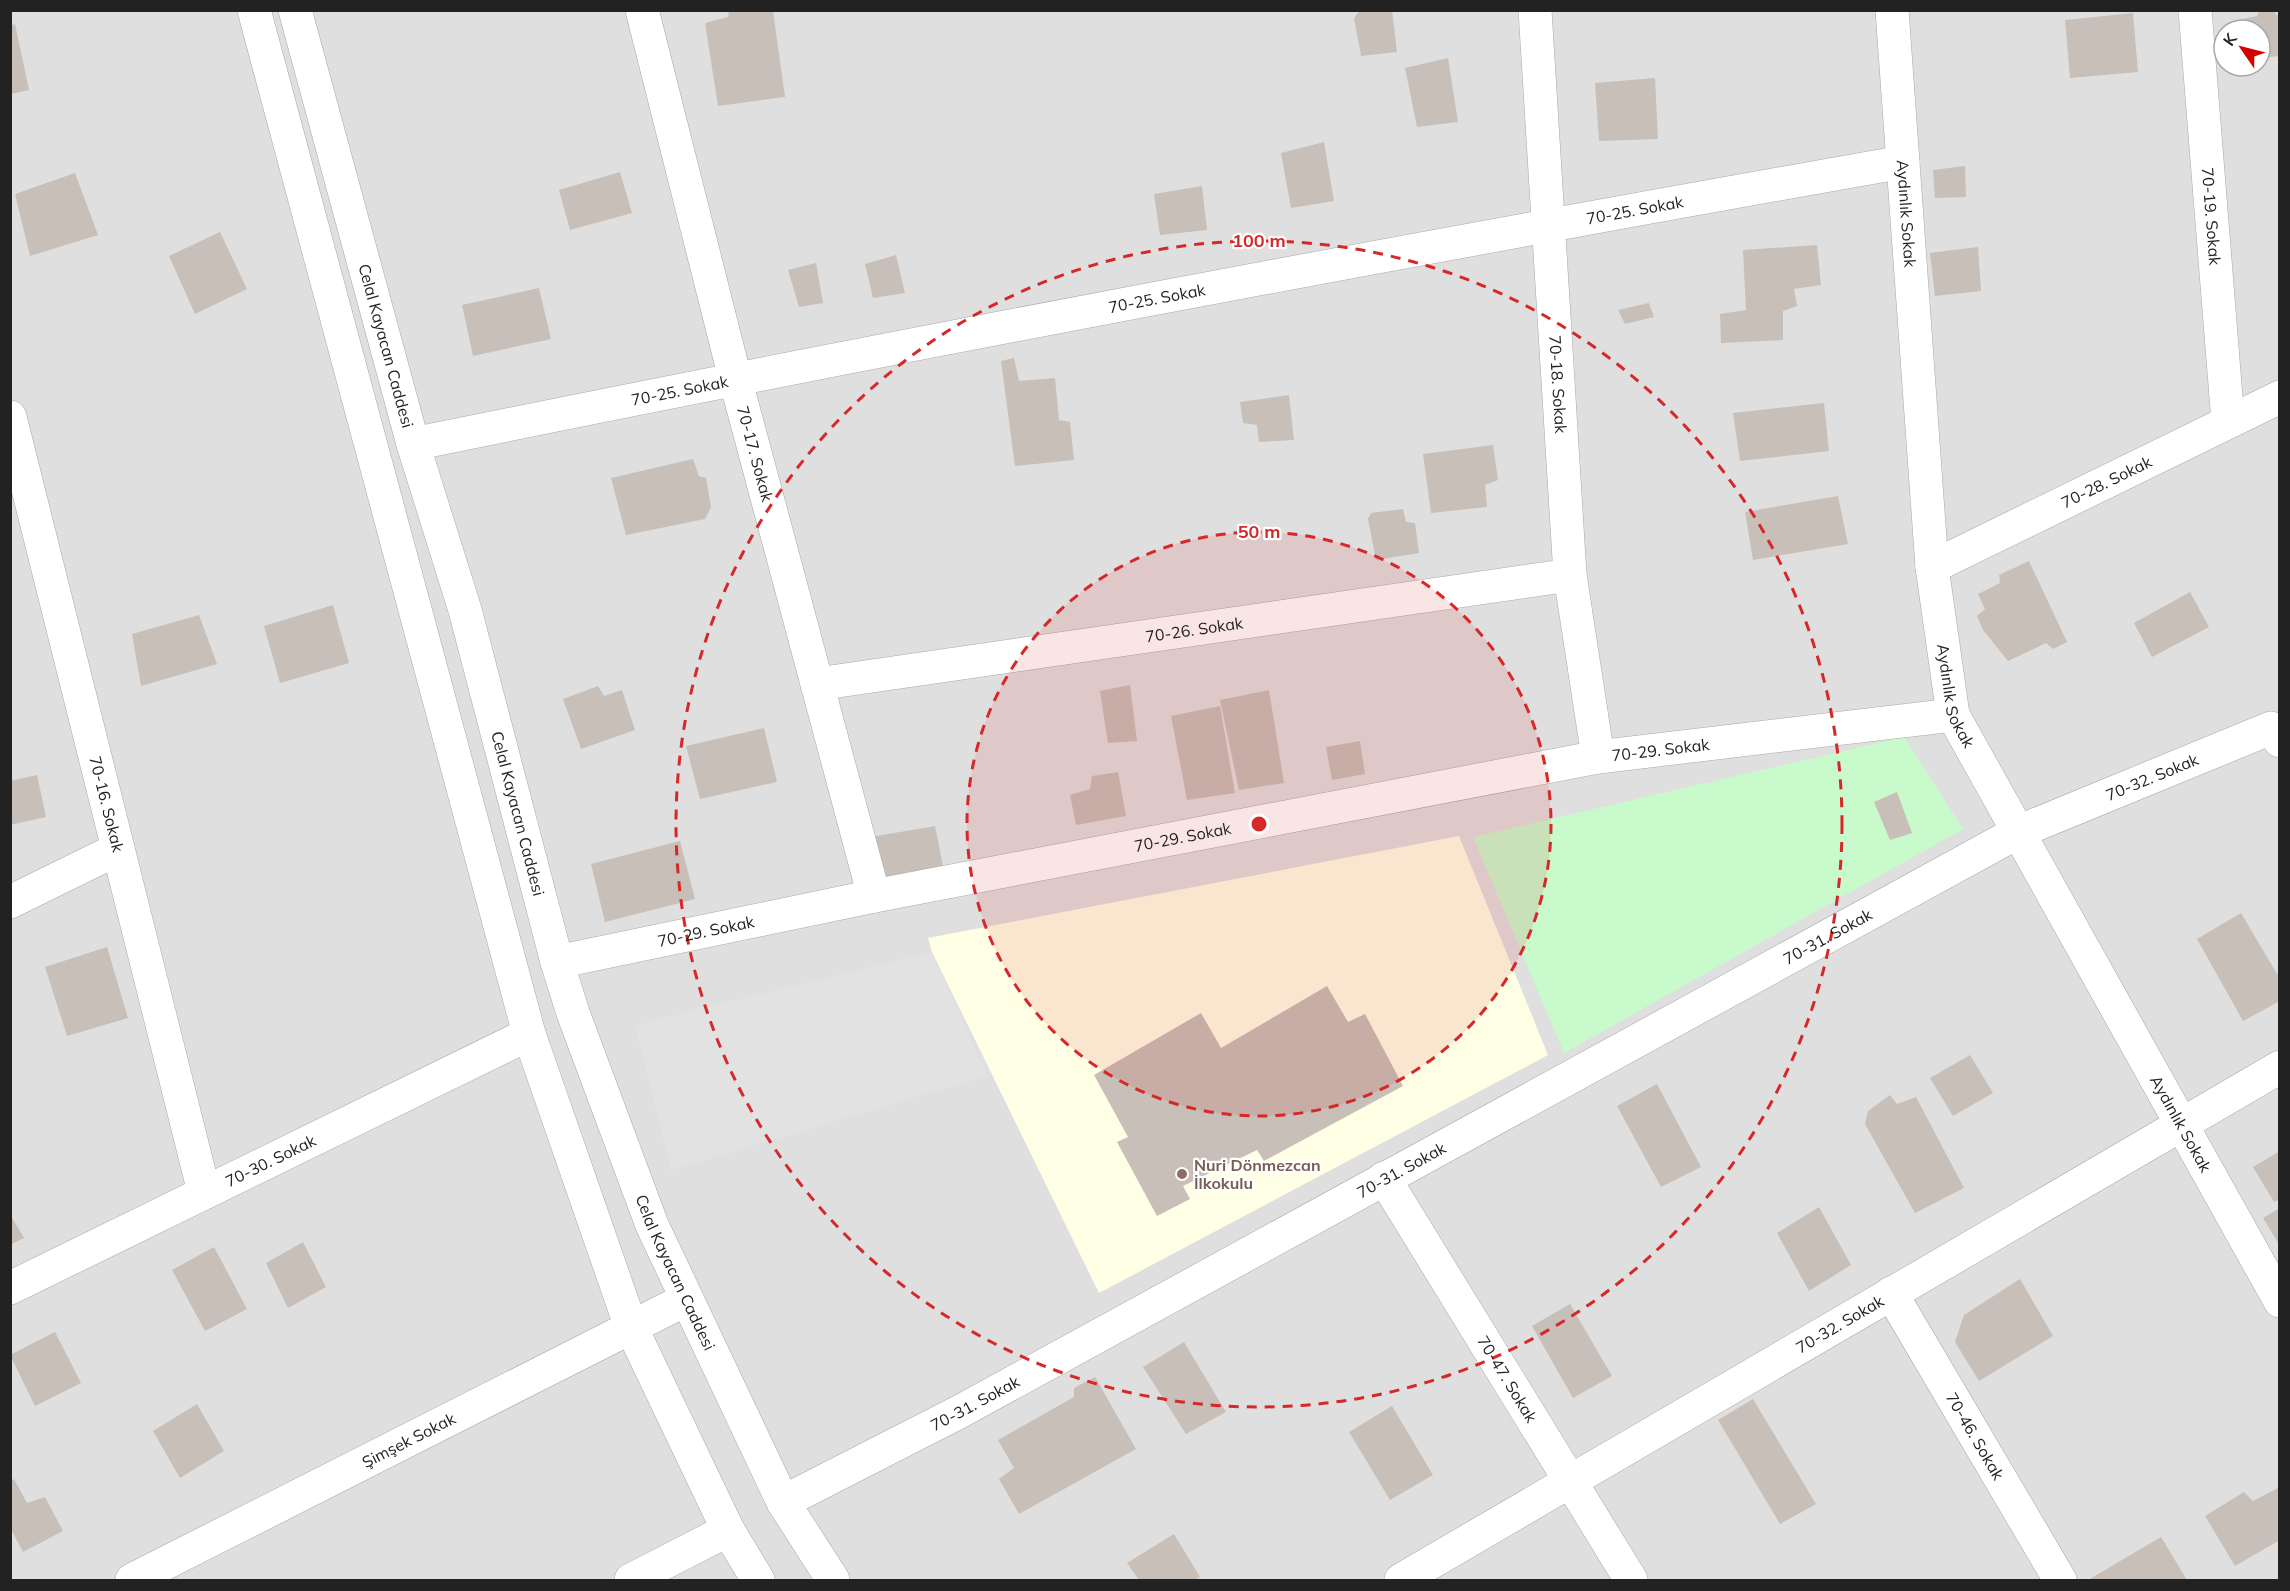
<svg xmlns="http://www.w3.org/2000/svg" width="2290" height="1591" viewBox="0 0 2290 1591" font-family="Mulish,sans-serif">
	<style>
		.residential { fill: #e0dfdf; fill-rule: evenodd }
		.education { fill: #ffffe5 }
		.park { fill: #c8facc }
		.parking { fill: #e2e2e2 }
		.building { fill: #c7bfb8 }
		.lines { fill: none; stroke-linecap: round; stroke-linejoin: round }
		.minor-casing { stroke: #a9a9a9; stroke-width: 34 }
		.minor { stroke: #fff; stroke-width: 33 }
		.ring { fill: none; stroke: #d62828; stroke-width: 3; stroke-dasharray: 10 8 }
		.education-dot { fill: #8d6e63; stroke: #fff; stroke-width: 2 }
		.labels { text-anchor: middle; stroke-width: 4.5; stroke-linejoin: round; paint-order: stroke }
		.street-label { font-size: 16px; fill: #222; stroke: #fff }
		.education-label { font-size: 16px; font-weight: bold; fill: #785e54; stroke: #fff; text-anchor: start }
		.centre { fill: #d62828; stroke: #fff; stroke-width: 3 }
		.ring-label { font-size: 18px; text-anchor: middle; font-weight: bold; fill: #d62828; stroke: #fff; stroke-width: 4.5; stroke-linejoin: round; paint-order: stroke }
	</style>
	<rect width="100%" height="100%" fill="#f2efe9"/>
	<path class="residential" d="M11,11H2279V1580H11ZM2224,30H2260V66H2224Z"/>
	<path class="education" d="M1459,836L1548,1055L1099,1293L932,952L928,938Z"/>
	<path class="park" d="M1904,737L1963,829L1564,1053L1473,837Z"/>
	<path class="parking" d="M932,952L987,1076L671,1170L635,1025Z"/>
	<path class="building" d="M729,10L773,11L785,97L718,106L705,23L728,17Z
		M1360,10H1392L1397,52L1361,56L1354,18Z
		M2260,10H2274L2276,15L2280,14V56L2260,58V30H2240L2239,20L2257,16Z
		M2133,13L2138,72L2070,78L2065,20Z
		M15,24L29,90L10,94V26Z
		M1448,58L1458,122L1417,127L1405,68Z
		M1655,78L1658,139L1599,141L1595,83Z
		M1324,142L1334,201L1291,208L1281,153Z
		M1965,166L1966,197L1935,198L1933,170Z
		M620,172L632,213L570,230L559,190Z
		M75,173L98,235L30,256L15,194Z
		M1202,186L1207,230L1160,235L1154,194Z
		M220,232L247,289L195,314L169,256Z
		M1817,245L1821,285L1794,289L1797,306L1783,311V340L1721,343L1720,314L1746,310L1743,250Z
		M1978,247L1981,291L1935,296L1930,253Z
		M896,255L905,293L873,298L865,264Z
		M816,263L823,303L799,307L788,270Z
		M539,288L551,339L473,356L462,305Z
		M1649,303L1654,317L1625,324L1618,310Z
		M1014,358L1019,381L1055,378L1059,420L1070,422L1074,460L1015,466L1001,361Z
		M1289,395L1294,440L1259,442L1257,425L1243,423L1240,402Z
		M1824,403L1829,451L1740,461L1733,413Z
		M1493,445L1498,480L1485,485L1487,507L1431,513L1423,454Z
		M693,459L699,476L706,478L711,507L705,519L626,535L611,478Z
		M1838,496L1848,544L1753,560L1745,512Z
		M1403,509L1406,522L1415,523L1419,553L1376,560L1368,519L1371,513Z
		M2029,561L2067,642L2053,649L2046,643L2008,661L1983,630L1977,616L1985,609L1978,594L2000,583L1999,575Z
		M2190,592L2209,627L2152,657L2134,623Z
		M333,605L349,663L280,683L264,626Z
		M199,615L217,664L141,686L132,634Z
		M1130,685L1137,741L1108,743L1100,691Z
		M598,686L604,696L622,690L635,730L581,749L563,699Z
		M1269,690L1284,783L1239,790L1220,700Z
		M1220,706L1235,793L1187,800L1171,716Z
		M764,728L777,782L700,799L686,746Z
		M1360,741L1365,774L1332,780L1326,747Z
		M1118,772L1126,816L1076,825L1070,795L1090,789L1092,776Z
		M37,775L46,817L10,825V781Z
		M1897,792L1912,833L1890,840L1874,802Z
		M935,826L944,871L874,883L865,838Z
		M680,841L695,899L605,922L591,864Z
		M2241,913L2280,979V1001L2243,1021L2197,939Z
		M107,947L128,1018L67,1036L45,967Z
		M1327,986L1348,1022L1365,1014L1403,1086L1264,1161L1257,1150L1183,1186L1190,1199L1157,1216L1117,1142L1128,1137L1094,1075L1201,1013L1221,1048Z
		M1970,1055L1993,1093L1953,1116L1930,1078Z
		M1657,1084L1701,1167L1661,1187L1617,1106Z
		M1890,1095L1897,1104L1916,1097L1964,1188L1915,1213L1865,1124L1868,1111Z
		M2280,1151V1199L2274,1202L2253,1167Z
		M1819,1207L1851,1265L1809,1291L1777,1233Z
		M2280,1208V1246L2263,1218Z
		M10,1214L24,1238L10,1245Z
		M303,1242L326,1287L288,1308L266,1263Z
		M214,1247L247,1309L205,1331L172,1270Z
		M2020,1279L2053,1336L1979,1381L1955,1342L1964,1315Z
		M1570,1304L1612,1376L1573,1398L1532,1326Z
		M55,1332L81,1383L35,1406L10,1355Z
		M1184,1342L1226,1412L1186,1434L1143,1367Z
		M1095,1377L1136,1449L1019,1514L999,1479L1014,1468L998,1440L1074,1397V1388Z
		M1753,1399L1816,1504L1780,1524L1718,1420Z
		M197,1404L224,1451L180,1478L153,1431Z
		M1392,1406L1433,1475L1390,1500L1349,1432Z
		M14,1479L27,1503L45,1497L63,1531L23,1552L10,1527V1481Z
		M2280,1487V1540L2235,1566L2205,1516L2244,1492L2253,1501Z
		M1174,1534L1200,1577L1195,1580H1139L1127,1563Z
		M2161,1537L2187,1580H2088Z"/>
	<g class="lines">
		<g class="minor-casing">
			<g id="minor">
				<path d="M254,10L529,1034L631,1327L728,1530L758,1580"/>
				<path id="s1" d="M295,10L413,444L465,610L557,962L573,1013L652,1225L783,1502L833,1580"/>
				<path id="s2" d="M642,10L735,378L874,896"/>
				<path id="s3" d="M1535,10L1570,575L1598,757"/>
				<path id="s4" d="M1892,10L1932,567L1953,715L2280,1301"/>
				<path id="s5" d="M2195,10L2228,422"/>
				<path id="s6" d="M10,417L204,1192"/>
				<path id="s7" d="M413,444C908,343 1405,250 1903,162"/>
				<path id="s8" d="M1932,567L2280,397"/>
				<path id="s9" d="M817,684L1570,575"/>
				<path d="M10,902L118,849"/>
				<path id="s10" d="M557,962L874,896L1598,757L1953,715"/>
				<path id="s11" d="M1384,1178L1631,1580"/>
				<path id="s12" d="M10,1288L529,1034"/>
				<path id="s13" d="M1891,1293L2060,1580"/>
				<path id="s14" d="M783,1502L961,1411L2018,832L2271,728L2280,741"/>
				<path id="s15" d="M132,1580L687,1299"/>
				<path d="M631,1580L728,1530"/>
				<path id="s16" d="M1401,1580L2280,1067"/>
			</g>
		</g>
		<use href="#minor" class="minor"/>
	</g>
	<circle cx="1259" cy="824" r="292" fill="#d62828" fill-opacity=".12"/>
	<g class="ring">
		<circle cx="1259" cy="824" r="292"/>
		<circle cx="1259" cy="824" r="583"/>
	</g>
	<circle class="education-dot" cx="1182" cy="1174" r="6"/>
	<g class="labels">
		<g class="street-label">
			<text dy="6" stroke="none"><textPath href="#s7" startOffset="1244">70-25. Sokak</textPath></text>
			<text dy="6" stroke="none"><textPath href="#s4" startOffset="204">Aydınlık Sokak</textPath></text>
			<text dy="6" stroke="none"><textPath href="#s5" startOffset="207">70-19. Sokak</textPath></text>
			<text dy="6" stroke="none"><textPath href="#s7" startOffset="758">70-25. Sokak</textPath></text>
			<text dy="6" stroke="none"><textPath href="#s1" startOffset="348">Celal Kayacan Caddesi</textPath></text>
			<text dy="6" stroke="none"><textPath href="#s3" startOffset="375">70-18. Sokak</textPath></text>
			<text dy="6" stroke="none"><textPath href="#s7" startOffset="272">70-25. Sokak</textPath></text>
			<text dy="6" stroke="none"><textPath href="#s2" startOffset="458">70-17. Sokak</textPath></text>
			<text dy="6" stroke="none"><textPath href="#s8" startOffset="194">70-28. Sokak</textPath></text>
			<text dy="6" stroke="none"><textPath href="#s9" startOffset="381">70-26. Sokak</textPath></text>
			<text dy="6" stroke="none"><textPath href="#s4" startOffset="690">Aydınlık Sokak</textPath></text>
			<text dy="6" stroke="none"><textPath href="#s10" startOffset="1124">70-29. Sokak</textPath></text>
			<text dy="6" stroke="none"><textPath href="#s14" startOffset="1550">70-32. Sokak</textPath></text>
			<text dy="6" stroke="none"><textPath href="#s6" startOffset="399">70-16. Sokak</textPath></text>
			<text dy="6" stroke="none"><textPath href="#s1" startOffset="834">Celal Kayacan Caddesi</textPath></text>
			<text dy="6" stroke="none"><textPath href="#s10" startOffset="638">70-29. Sokak</textPath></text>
			<text dy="6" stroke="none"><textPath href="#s10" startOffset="152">70-29. Sokak</textPath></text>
			<text dy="6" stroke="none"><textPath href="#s14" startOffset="1188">70-31. Sokak</textPath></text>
			<text dy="6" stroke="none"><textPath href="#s4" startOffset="1176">Aydınlık Sokak</textPath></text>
			<text dy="6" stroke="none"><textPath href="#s12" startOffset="290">70-30. Sokak</textPath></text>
			<text dy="6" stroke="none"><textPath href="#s14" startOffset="702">70-31. Sokak</textPath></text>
			<text dy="6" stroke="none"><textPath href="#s1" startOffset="1320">Celal Kayacan Caddesi</textPath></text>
			<text dy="6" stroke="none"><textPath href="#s16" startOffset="508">70-32. Sokak</textPath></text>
			<text dy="6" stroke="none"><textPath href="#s11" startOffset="236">70-47. Sokak</textPath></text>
			<text dy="6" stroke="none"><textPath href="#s14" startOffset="216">70-31. Sokak</textPath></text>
			<text dy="6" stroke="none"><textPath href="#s13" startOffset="166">70-46. Sokak</textPath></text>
			<text dy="6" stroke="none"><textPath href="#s15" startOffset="310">Şimşek Sokak</textPath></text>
		</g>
		<g class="education-label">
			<text x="1194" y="1171">Nuri Dönmezcan<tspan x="1194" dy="18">İlkokulu</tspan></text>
		</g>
	</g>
	<circle cx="1259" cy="824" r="9" class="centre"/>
	<g class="ring-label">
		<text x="1259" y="247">100 m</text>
		<text x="1259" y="538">50 m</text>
	</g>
	<rect width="2290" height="1591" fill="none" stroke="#222222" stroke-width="24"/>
	<g transform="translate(2242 48) rotate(305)"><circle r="28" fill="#ffffff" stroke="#a7a7a7" stroke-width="1.5"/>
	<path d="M0-4.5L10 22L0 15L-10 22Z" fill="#d40000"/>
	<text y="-9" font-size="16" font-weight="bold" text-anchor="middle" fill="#222222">K</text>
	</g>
</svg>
